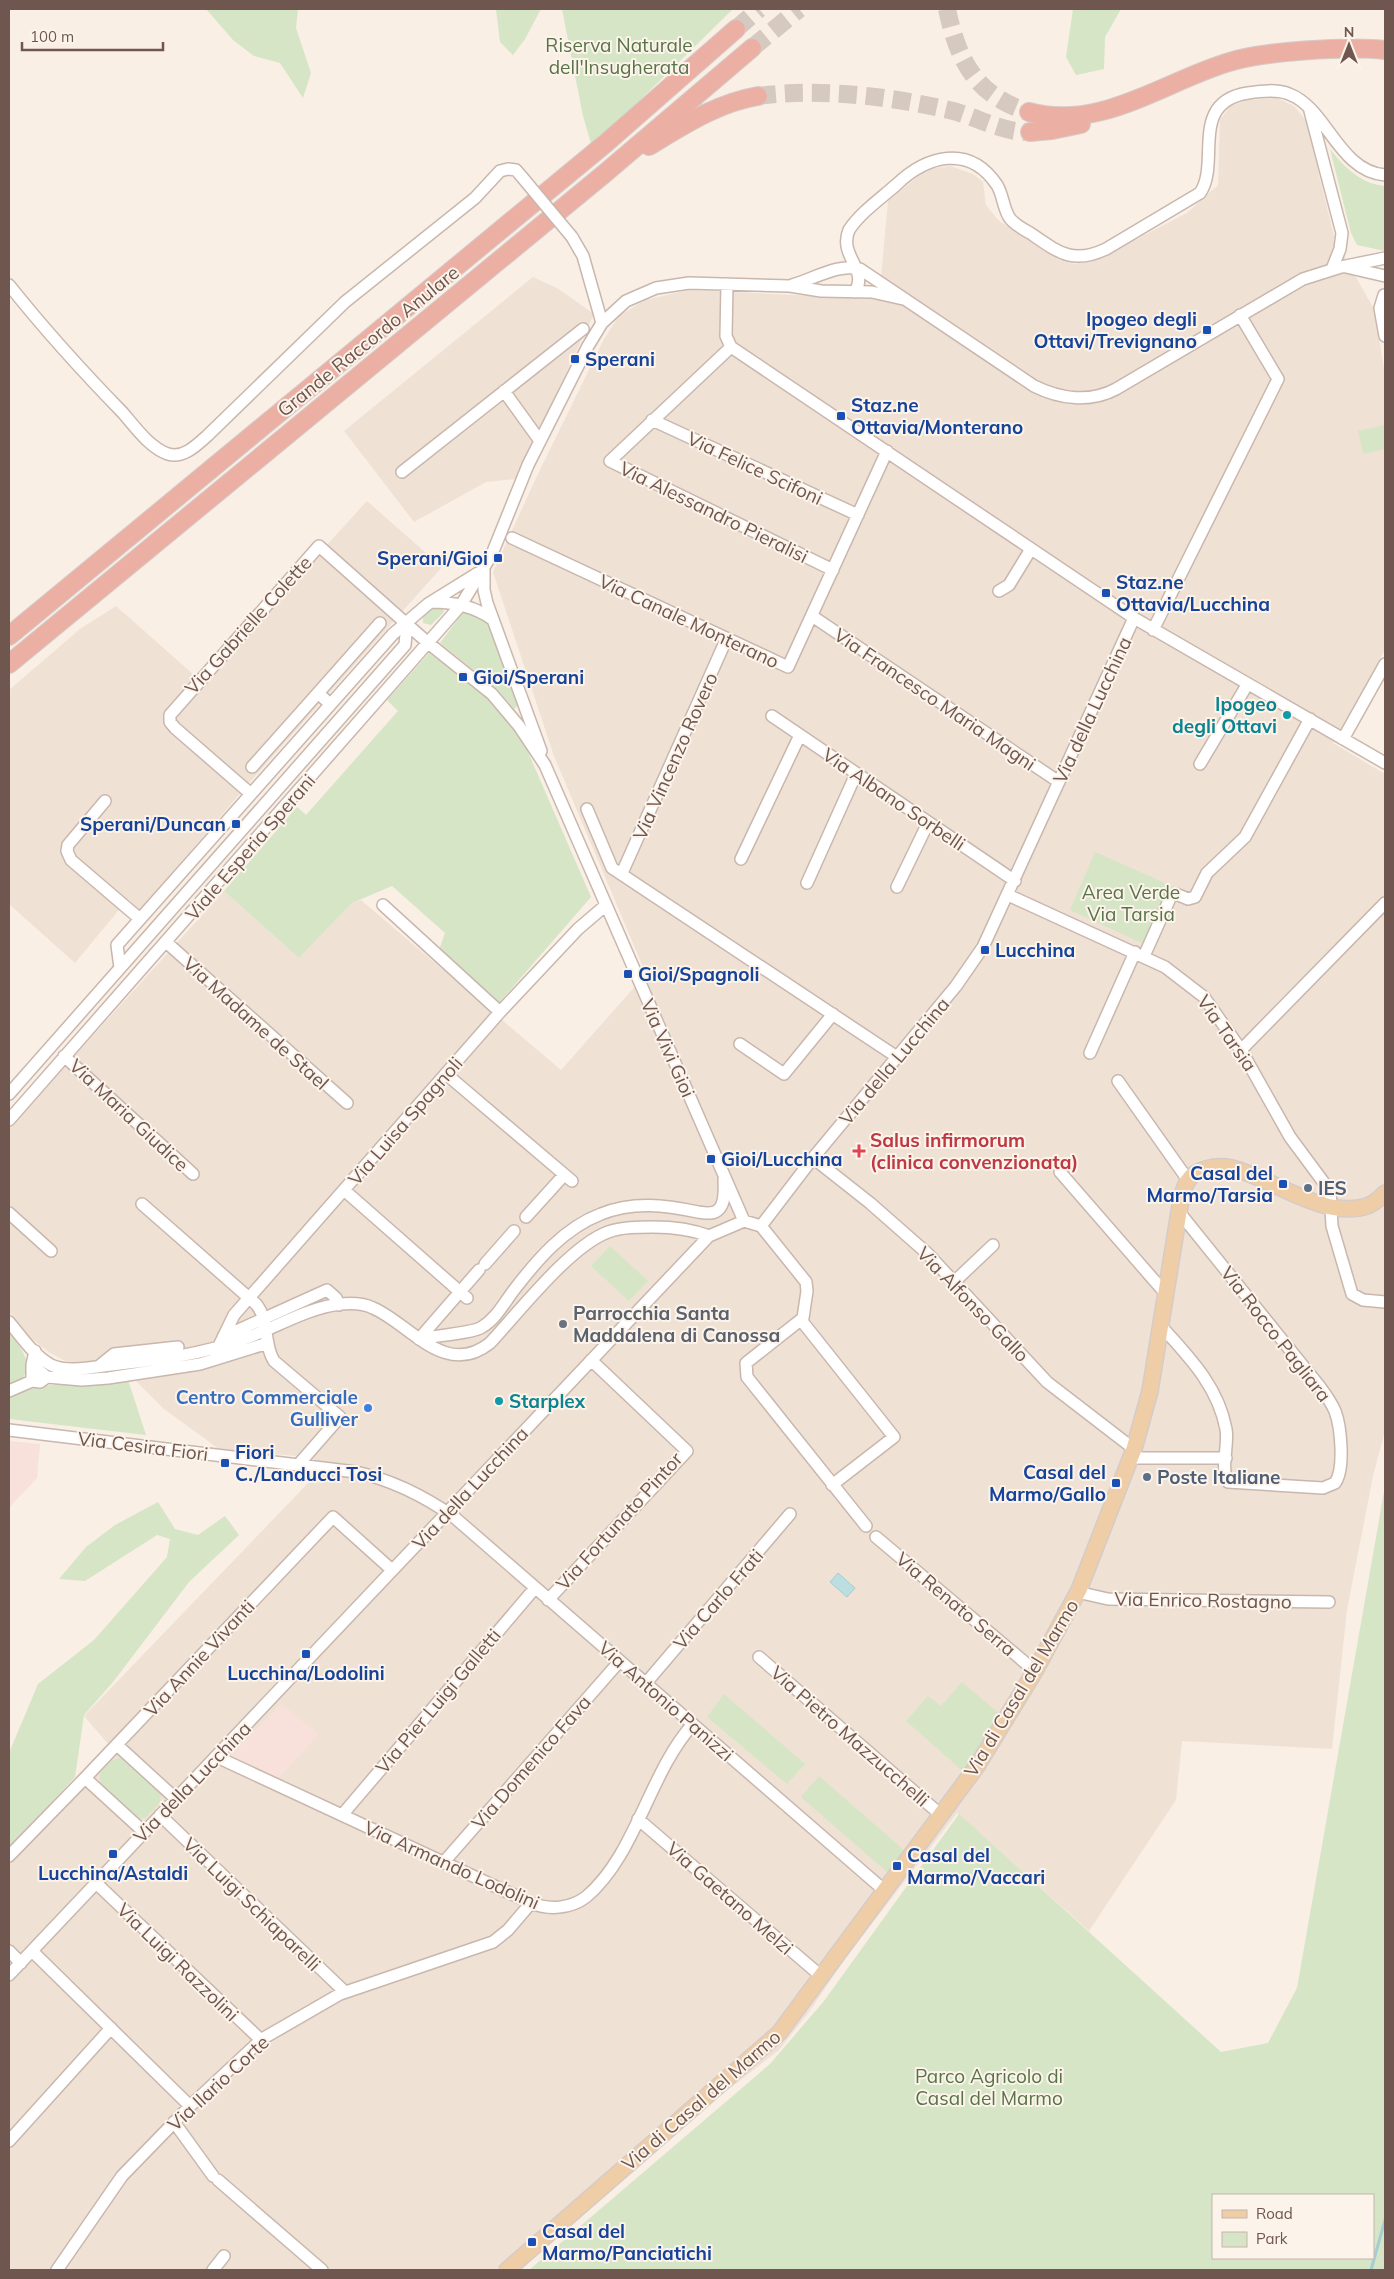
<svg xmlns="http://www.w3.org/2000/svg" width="1394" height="2279" viewBox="0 0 1394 2279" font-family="Mulish,sans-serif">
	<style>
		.residential { fill: #f0e1d5 }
		.commercial { fill: #f8e0db }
		.green { fill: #d5e5c6; fill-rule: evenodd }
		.water { fill: #bddee0; stroke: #a4ced0 }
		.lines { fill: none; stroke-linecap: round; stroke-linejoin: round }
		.stream { stroke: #a4ced0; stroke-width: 3 }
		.highway-tunnel { stroke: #d6c9bf; stroke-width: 18; stroke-dasharray: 18 9; stroke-linecap: butt }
		.minor-casing { stroke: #c9b7ad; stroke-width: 14 }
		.major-casing { stroke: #d4ccca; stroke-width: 18 }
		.highway-casing { stroke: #d4ccca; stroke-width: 20 }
		.minor { stroke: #fff; stroke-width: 11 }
		.major { stroke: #efcda6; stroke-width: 15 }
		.highway { stroke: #ebafa4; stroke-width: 18 }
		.minor-bridge-casing { stroke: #c9b7ad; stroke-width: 14; stroke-linecap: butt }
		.minor-bridge { stroke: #fff; stroke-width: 11 }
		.transit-dot { fill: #1a4fb4; stroke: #fcf4eb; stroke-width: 2 }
		.culture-dot { fill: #0f9aa8; stroke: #fcf4eb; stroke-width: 2 }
		.health-dot { fill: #e0444e; stroke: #fcf4eb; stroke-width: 2 }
		.service-dot { fill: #5c6f8a; stroke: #fcf4eb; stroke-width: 2 }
		.worship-dot { fill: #6b7280; stroke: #fcf4eb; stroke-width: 2 }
		.shop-dot { fill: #3f7fe0; stroke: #fcf4eb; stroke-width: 2 }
		.labels { text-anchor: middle; stroke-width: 4; stroke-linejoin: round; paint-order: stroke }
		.park-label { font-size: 19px; fill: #597348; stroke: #fcf4eb }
		.transit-label { font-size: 19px; font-weight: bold; fill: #164399; stroke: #fcf4eb; text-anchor: start }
		.street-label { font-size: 19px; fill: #6f564e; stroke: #fcf4eb }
		.culture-label { font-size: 19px; font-weight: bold; fill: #0d838f; stroke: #fcf4eb; text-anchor: end }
		.health-label { font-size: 19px; font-weight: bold; fill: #be3a42; stroke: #fcf4eb; text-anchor: start }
		.service-label { font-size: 19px; font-weight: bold; fill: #4e5e75; stroke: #fcf4eb; text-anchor: start }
		.worship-label { font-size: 19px; font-weight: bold; fill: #5b616d; stroke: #fcf4eb; text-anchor: start }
		.shop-label { font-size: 19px; font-weight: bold; fill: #366cbe; stroke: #fcf4eb; text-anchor: end }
	</style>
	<rect width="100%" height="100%" fill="#f9efe5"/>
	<path class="residential" d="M1277,98L1294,106L1309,124L1319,175L1335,240L1374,309L1385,375V650L1333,743L1385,774V1431L1373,1476L1347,1610L1332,1749L1182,1741L1176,1800L1089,1931L957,1813L845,1959L809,2012L779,2050L496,2270H9V1864L83,1786L109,1745L84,1716L311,1480L296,1456L219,1449L164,1409L136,1381L125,1360L69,1363L50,1353L32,1339L9,1312V1128L224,891L299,958L352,903L361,900L561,1070L646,974L554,756L493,572L537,476L604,339L619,316L645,300L689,290L879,299L888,201L927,169L950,166L973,174L983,182L986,205L998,220L1059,260L1075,264L1100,258L1187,213L1218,185L1220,120L1230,106L1248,100Z
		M533,277L557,288L594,314L516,479L486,482L414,522L344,431Z
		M367,501L442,567L249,783L140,910L128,899L75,963L9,904V690L80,629L116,606L202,682Z"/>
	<path class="commercial" d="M9,1441L40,1444L37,1478L9,1508Z
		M281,1704L319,1734L277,1780L230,1756Z"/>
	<path class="green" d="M206,9H298L296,28L311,73L303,98L280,63L254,56L233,40Z
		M496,9H541L525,39L513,55L500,42Z
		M562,9H733L592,147L583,116Z
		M1073,9H1121L1105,37L1104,69L1076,75L1066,57Z
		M1330,149C1344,167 1361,184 1385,186V251L1357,245L1351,233Z
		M1385,425V449L1363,454L1358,431Z
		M442,607L444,612L431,625L423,623V615L429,610Z
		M464,611L487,621L494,628L520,703L514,709L497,689L440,643Z
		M429,653L489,697L500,709L524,743L591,897L498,1004L439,950L445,933L392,886L352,903L299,958L224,891L297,807L306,815L398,711L387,700Z
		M1095,852L1174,887L1146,945L1070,910Z
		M610,1246L648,1281L629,1301L591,1266Z
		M9,1332C24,1351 41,1375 9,1385Z
		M128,1380L146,1435L9,1419V1396C46,1380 87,1384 128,1380Z
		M1385,1486V2270H529L770,2064L824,2001L959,1814L1221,2052L1268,2043L1297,1988ZM1373,2195V2258H1213V2195Z
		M158,1502L175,1529L198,1535L225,1516L239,1535L189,1582L113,1682L84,1715L75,1777L9,1849V1753L38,1684L94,1640L167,1557L170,1539L157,1535L85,1581L59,1579L86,1547L115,1525Z
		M962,1682L1002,1716L965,1773L906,1721L928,1696L941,1706Z
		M724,1694L805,1764L787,1784L707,1717Z
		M118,1758H124L161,1793L160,1803L145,1818H135L100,1783V1773L111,1761Z
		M819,1776L905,1851L887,1872L801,1797Z"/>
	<path class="water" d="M838,1573L855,1588L847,1597L830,1582Z"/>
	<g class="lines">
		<path class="stream" d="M1371,2270L1385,2220"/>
		<path class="highway-tunnel" d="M947,9C958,61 976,96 1029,112
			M736,29L759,9
			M752,48L799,9
			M758,96C819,88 889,96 949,110C975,116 1003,133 1030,132"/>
		<g class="minor-casing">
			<path id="minor" d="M1310,111L1342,233L1340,249L1332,269
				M572,237L583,256L602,323
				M1346,267L1385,276
				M727,284L726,336L731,347L1134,618L1385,763
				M9,285C45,330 83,372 123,413C135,427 150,448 168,454C183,459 197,445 207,436L345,302L475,198L500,171L508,169L516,170L522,177
				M792,285C814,279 838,263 860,269L1034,386C1060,399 1090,403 1116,389L1303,279L1341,267L1385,258
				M855,292C869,269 838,256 849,230C860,213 880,199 896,185C926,156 969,143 997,185C1003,195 1003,207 1009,217C1013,224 1023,229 1030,233C1058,252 1072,265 1106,249L1200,193C1221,163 1188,102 1248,93C1261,91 1277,89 1289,94C1327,108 1338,171 1385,175
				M1384,295L1380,308L1385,336
				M731,347L610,461L833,570
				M504,391L540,441
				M652,420L858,515
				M402,472L583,329
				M512,538L788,667L887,451
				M484,570V590L487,603L541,751
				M999,591L1009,585L1031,549
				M431,602C453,602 474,606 492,619
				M812,616L1059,782
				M1153,630L1278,379L1240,315
				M318,693L380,623
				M772,716L1015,881
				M1343,739L1385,664
				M1200,764L1247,685
				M252,767L318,693L330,704
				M251,794L175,728L170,722V715L319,546L427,642L492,694L519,726L545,765L744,1221
				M105,801L68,845L67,851L71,860L140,919
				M587,809L612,868L897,1057
				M741,859L800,735
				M622,873L726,640
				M807,883L856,774
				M897,887L928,823
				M1008,895L1165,967L1204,997L1241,1050L1290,1137L1330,1191L1332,1226L1352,1294L1363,1300L1385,1302
				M383,905L500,1012
				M166,942L347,1103
				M1144,956L1171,896L1176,894L1188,899L1195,897L1207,873L1245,837L1310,719
				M120,968L117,945L393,634L428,604L478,573
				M740,1044L784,1074L833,1014
				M1241,1050L1385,903
				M1090,1053L1135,952
				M64,1056L193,1174
				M446,1074L572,1181
				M1118,1081L1188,1180
				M9,1094L405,645L407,623
				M9,1120L461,605L492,554L528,465L588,346L602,323L626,301L656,288L689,283L790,286L821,291L872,292L903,299
				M813,1158L870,1203L928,1254L1047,1382L1134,1449
				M1060,1172L1166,1294
				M344,1190L467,1298
				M142,1204L256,1304C270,1321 263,1344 274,1361L340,1417L298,1465
				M9,1213L51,1251
				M526,1217L564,1175
				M761,1226L813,1158L956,986L983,947L1134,618
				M485,1264L514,1231
				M954,1282L993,1245
				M801,1320L894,1437L832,1485
				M9,1322C21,1336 34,1356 51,1365C68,1373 93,1367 111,1365C157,1360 200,1355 244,1339C275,1328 307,1308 340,1304C351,1303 363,1303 373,1308C409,1323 445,1379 490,1343C519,1312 570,1246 608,1232C622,1227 638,1227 653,1227C672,1227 691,1229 709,1236
				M1161,1326C1189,1357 1218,1386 1226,1429C1229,1445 1220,1468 1228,1482L1323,1488L1335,1483C1345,1469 1341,1427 1335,1411C1331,1402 1326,1395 1320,1387L1179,1212
				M223,1337L327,1290L336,1298L339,1305
				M419,1339C432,1336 474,1333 482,1327C496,1319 504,1303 514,1290C537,1260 564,1228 601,1214C633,1201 665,1205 698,1212C705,1213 714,1215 719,1209C726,1202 724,1188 724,1179
				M419,1339L479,1270
				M218,1348L234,1315L500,1012L578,929L606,905
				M35,1351L32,1365L47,1377L82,1380L108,1378L200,1364L268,1343
				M32,1365V1381L40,1382L47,1377
				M98,1367L114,1354L178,1347
				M9,1391L32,1381
				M9,1430L356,1472C392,1480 424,1496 454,1517L885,1891
				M1130,1458H1226
				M876,1537L1035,1671
				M1077,1592L1108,1599L1329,1602
				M548,1600L687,1451L591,1360
				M759,1657L941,1815
				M646,1683L790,1514
				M117,1745L175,1798
				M217,1757L531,1903C549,1910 570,1909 586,1897C636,1855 649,1773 693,1724
				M85,1778L144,1832
				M160,1815L345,1992
				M342,1815L535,1588
				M638,1819L821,1976
				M9,1856L85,1778L333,1517L392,1570
				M443,1863L619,1662
				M96,1883L261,2040
				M9,1951L21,1963
				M32,1951L190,2106
				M9,1975L709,1236L744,1221L761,1226L806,1282L807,1291L803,1318L746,1363L747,1377L866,1526
				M174,2122L213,2176
				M9,2141L111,2028
				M218,2180L322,2270
				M57,2270L122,2176L190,2106L262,2039L340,1994L493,1942L508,1930L531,1903
				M213,2270L224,2256"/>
		</g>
		<g class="major-casing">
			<path id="major" d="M507,2270L779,2033L977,1766L1035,1671L1079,1590L1134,1449L1150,1391L1179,1212C1181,1203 1182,1191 1187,1182C1195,1168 1217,1165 1232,1168C1272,1178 1324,1220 1367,1206C1374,1204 1380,1198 1385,1193"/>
		</g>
		<g class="highway-casing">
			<path id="highway" d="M1029,112C1099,131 1162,83 1226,63C1262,51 1347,46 1385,50
				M1030,132L1052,130L1081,124
				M649,146C684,125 717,103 758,96
				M9,636L606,143L736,29
				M9,664L604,174L752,48"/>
		</g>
		<use href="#minor" class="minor"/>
		<use href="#major" class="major"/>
		<use href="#highway" class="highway"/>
		<g class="minor-bridge-casing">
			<path id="minor-bridge" d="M522,177L572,237"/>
		</g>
		<use href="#minor-bridge" class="minor-bridge"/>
	</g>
	<g class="transit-dot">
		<rect x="1202" y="325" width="10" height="10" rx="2.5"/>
		<rect x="570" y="354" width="10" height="10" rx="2.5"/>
		<rect x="836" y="411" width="10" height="10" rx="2.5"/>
		<rect x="493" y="553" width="10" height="10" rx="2.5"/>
		<rect x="1101" y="588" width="10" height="10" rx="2.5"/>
		<rect x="458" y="672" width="10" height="10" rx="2.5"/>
		<rect x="231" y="819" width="10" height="10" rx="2.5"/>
		<rect x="980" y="945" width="10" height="10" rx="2.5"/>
		<rect x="623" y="969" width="10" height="10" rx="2.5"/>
		<rect x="706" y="1154" width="10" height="10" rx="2.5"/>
		<rect x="1278" y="1179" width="10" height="10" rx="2.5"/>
		<rect x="220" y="1458" width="10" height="10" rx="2.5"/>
		<rect x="1111" y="1478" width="10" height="10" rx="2.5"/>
		<rect x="301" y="1649" width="10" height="10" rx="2.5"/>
		<rect x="108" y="1849" width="10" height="10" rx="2.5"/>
		<rect x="892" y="1861" width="10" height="10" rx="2.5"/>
		<rect x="527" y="2237" width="10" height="10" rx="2.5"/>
	</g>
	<g class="culture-dot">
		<circle cx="1287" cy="715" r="5"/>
		<circle cx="499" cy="1401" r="5"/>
	</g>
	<path class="health-dot" d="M856.5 1143.5h5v5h5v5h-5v5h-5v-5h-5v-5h5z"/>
	<g class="service-dot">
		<circle cx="1308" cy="1188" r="5"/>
		<circle cx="1147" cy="1477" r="5"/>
	</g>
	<circle class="worship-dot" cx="563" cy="1324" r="5"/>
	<circle class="shop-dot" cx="368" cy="1408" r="5"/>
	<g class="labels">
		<g class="park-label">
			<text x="619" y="52">Riserva Naturale<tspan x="619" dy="22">dell'Insugherata</tspan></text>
			<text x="1131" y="899">Area Verde<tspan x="1131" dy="22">Via Tarsia</tspan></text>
			<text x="989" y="2083">Parco Agricolo di<tspan x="989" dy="22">Casal del Marmo</tspan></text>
		</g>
		<g class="transit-label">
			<text x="1197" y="326" text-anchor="end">Ipogeo degli<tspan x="1197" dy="22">Ottavi/Trevignano</tspan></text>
			<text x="585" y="366">Sperani</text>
			<text x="851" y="412">Staz.ne<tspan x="851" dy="22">Ottavia/Monterano</tspan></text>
			<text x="488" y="565" text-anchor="end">Sperani/Gioi</text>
			<text x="1116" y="589">Staz.ne<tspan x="1116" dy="22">Ottavia/Lucchina</tspan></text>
			<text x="473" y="684">Gioi/Sperani</text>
			<text x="226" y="831" text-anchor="end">Sperani/Duncan</text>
			<text x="995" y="957">Lucchina</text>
			<text x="638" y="981">Gioi/Spagnoli</text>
			<text x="721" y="1166">Gioi/Lucchina</text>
			<text x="1273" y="1180" text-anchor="end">Casal del<tspan x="1273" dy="22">Marmo/Tarsia</tspan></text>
			<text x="235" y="1459">Fiori<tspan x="235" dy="22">C./Landucci Tosi</tspan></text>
			<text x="1106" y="1479" text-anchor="end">Casal del<tspan x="1106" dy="22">Marmo/Gallo</tspan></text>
			<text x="306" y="1680" text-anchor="middle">Lucchina/Lodolini</text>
			<text x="907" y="1862">Casal del<tspan x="907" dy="22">Marmo/Vaccari</tspan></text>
			<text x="113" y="1880" text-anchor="middle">Lucchina/Astaldi</text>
			<text x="542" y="2238">Casal del<tspan x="542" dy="22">Marmo/Panciatichi</tspan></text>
		</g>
		<g class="street-label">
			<text transform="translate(368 341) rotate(-39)" y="7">Grande Raccordo Anulare</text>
			<text transform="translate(755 468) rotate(25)" y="7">Via Felice Scifoni</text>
			<text transform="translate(714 512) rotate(26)" y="7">Via Alessandro Pieralisi</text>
			<text transform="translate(689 621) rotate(25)" y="7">Via Canale Monterano</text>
			<text transform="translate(248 625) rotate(-48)" y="7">Via Gabrielle Colette</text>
			<text transform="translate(935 699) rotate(34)" y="7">Via Francesco Maria Magni</text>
			<text transform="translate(1092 710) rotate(-65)" y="7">Via della Lucchina</text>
			<text transform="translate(675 756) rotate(-66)" y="7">Via Vincenzo Rovero</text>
			<text transform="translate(894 799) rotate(34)" y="7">Via Albano Sorbelli</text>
			<text transform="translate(250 847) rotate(-49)" y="7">Viale Esperia Sperani</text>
			<text transform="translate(256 1023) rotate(42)" y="7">Via Madame de Stael</text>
			<text transform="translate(1227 1033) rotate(55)" y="7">Via Tarsia</text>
			<text transform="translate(668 1048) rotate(66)" y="7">Via Vivi Gioi</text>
			<text transform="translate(894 1061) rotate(-50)" y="7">Via della Lucchina</text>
			<text transform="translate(129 1115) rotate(43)" y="7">Via Maria Giudice</text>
			<text transform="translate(405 1121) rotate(-49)" y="7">Via Luisa Spagnoli</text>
			<text transform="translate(973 1304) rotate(46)" y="7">Via Alfonso Gallo</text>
			<text transform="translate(1276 1334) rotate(52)" y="7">Via Rocco Pagliara</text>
			<text transform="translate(143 1446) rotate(7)" y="7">Via Cesira Fiori</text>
			<text transform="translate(470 1488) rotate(-47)" y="7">Via della Lucchina</text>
			<text transform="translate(619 1521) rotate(-48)" y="7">Via Fortunato Pintor</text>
			<text transform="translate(718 1599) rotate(-49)" y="7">Via Carlo Frati</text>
			<text transform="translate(1203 1600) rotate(1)" y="7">Via Enrico Rostagno</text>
			<text transform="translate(956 1604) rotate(40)" y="7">Via Renato Serra</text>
			<text transform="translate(199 1658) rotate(-47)" y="7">Via Annie Vivanti</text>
			<text transform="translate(1021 1688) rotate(-59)" y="7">Via di Casal del Marmo</text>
			<text transform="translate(438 1701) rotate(-50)" y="7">Via Pier Luigi Galletti</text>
			<text transform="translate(666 1701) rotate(41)" y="7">Via Antonio Panizzi</text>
			<text transform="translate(850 1736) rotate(41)" y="7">Via Pietro Mazzucchelli</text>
			<text transform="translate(531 1762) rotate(-49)" y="7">Via Domenico Fava</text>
			<text transform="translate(192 1782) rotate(-46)" y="7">Via della Lucchina</text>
			<text transform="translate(452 1865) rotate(24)" y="7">Via Armando Lodolini</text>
			<text transform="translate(730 1898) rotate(41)" y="7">Via Gaetano Melzi</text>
			<text transform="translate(252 1904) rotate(44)" y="7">Via Luigi Schiaparelli</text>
			<text transform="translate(178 1962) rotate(44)" y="7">Via Luigi Razzolini</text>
			<text transform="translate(218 2083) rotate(-43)" y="7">Via Ilario Corte</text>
			<text transform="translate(701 2100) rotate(-41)" y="7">Via di Casal del Marmo</text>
		</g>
		<g class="culture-label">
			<text x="1277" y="711">Ipogeo<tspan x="1277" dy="22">degli Ottavi</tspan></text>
			<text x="509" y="1408" text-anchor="start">Starplex</text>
		</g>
		<g class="health-label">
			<text x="870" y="1147">Salus infirmorum<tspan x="870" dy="22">(clinica convenzionata)</tspan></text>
		</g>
		<g class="service-label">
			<text x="1318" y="1195">IES</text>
			<text x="1157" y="1484">Poste Italiane</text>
		</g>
		<g class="worship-label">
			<text x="573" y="1320">Parrocchia Santa<tspan x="573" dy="22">Maddalena di Canossa</tspan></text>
		</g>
		<g class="shop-label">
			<text x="358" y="1404">Centro Commerciale<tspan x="358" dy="22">Gulliver</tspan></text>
		</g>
	</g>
	<rect width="1394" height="2279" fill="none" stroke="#6f564e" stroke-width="20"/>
	<rect x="1212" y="2194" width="162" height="65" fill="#fcf4eb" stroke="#c4b5ac"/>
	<rect x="1222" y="2210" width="25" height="8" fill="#efcda6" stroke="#c4b5ac"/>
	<text x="1256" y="2219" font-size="15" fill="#6f564e">Road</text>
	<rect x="1222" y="2232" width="25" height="15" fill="#d5e5c6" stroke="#c4b5ac"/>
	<text x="1256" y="2244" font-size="15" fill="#6f564e">Park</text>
	<g transform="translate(1349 45)" stroke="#fcf4eb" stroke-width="4" paint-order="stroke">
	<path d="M0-4L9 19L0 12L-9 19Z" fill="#6f564e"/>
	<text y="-8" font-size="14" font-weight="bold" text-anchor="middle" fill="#6f564e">N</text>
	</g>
	<path d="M22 42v8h141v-8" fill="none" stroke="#6f564e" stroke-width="2.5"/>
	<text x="30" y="42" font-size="15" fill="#6f564e" stroke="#fcf4eb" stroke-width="4" paint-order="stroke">100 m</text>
</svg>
